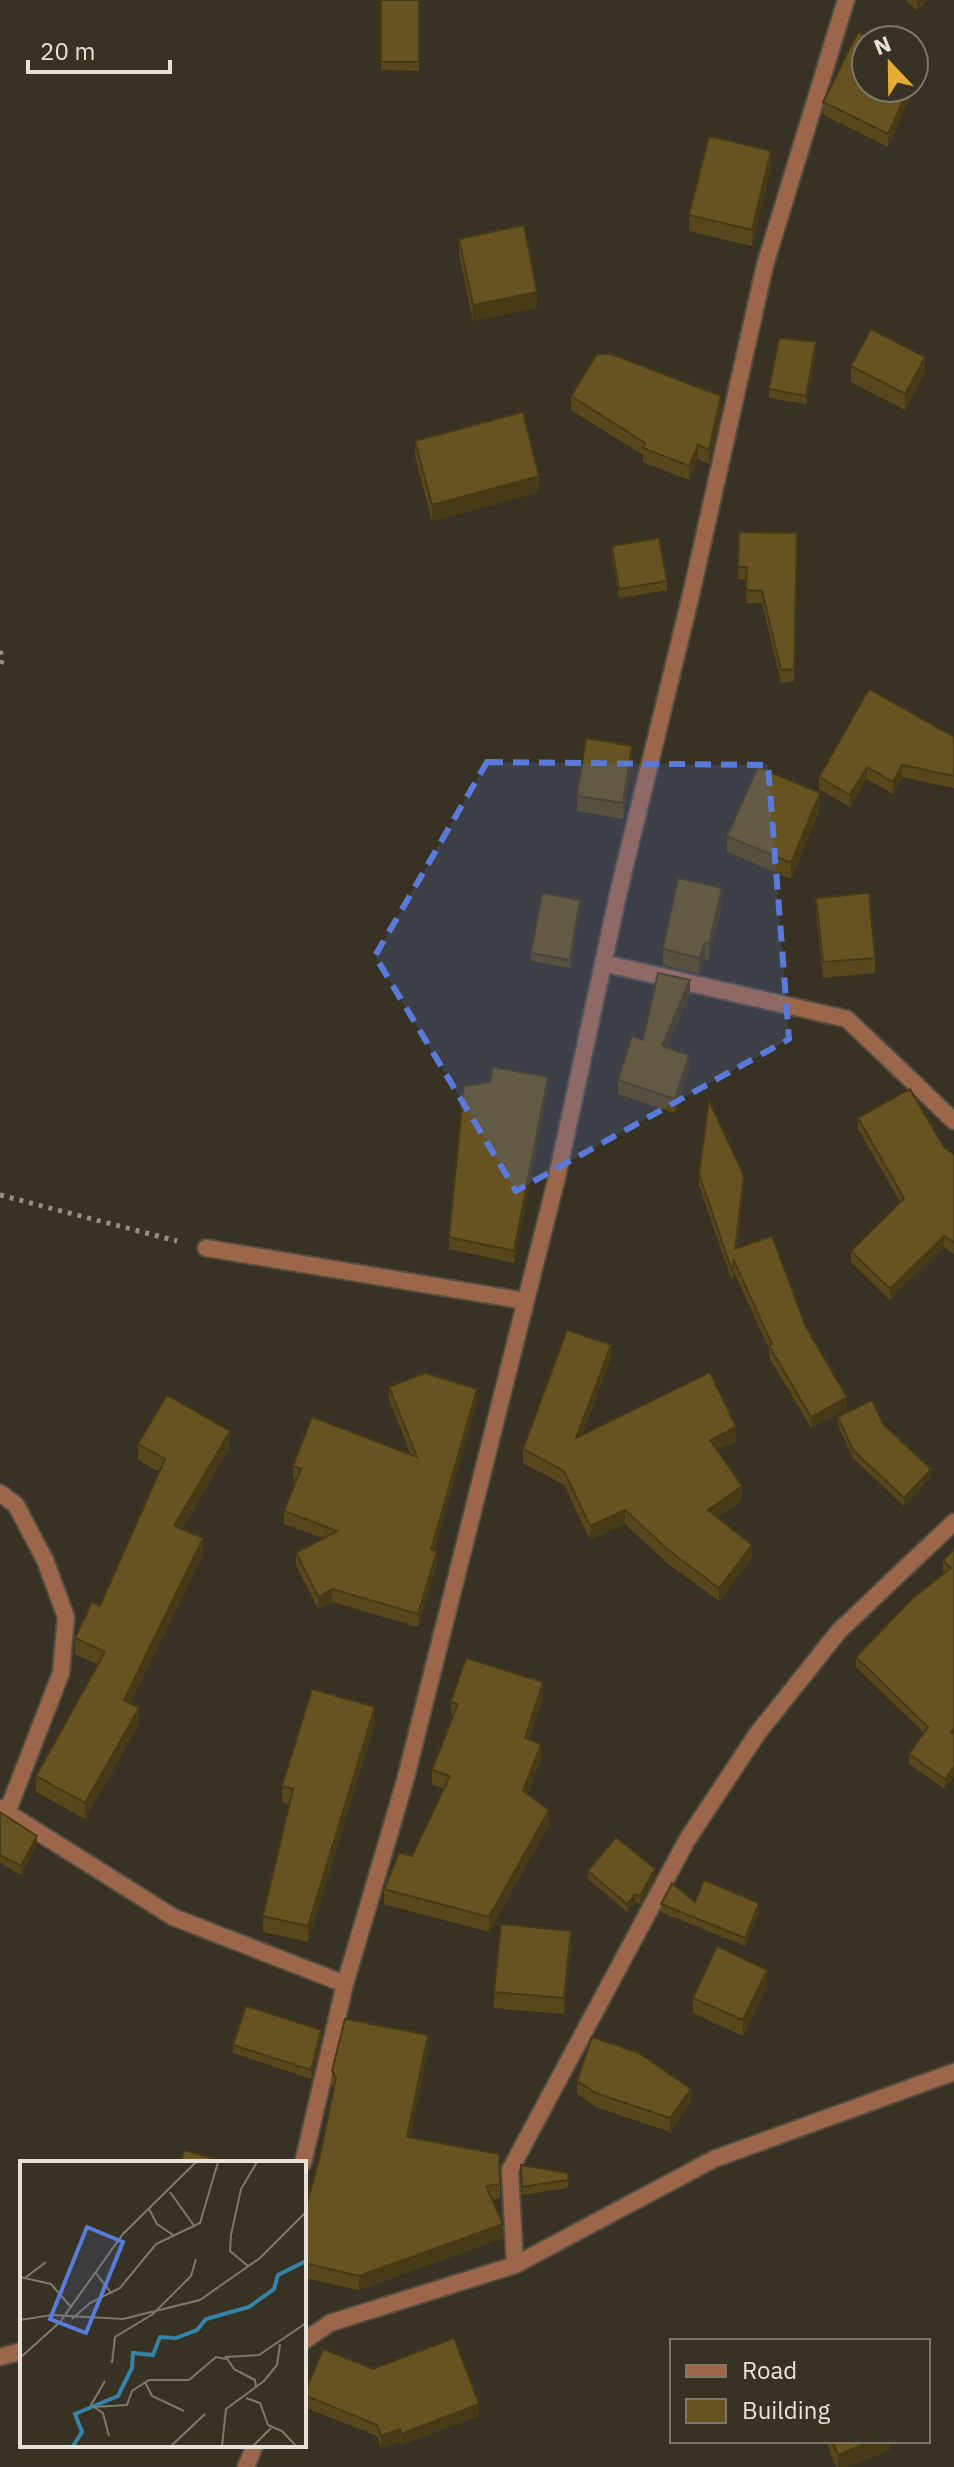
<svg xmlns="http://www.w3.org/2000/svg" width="954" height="2467" viewBox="0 0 954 2467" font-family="'IBM Plex Sans',sans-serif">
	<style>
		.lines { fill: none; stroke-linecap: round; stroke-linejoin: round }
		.street-casing { stroke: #544e41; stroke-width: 20 }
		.path { stroke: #948f84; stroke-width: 5; stroke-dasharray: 4 6; stroke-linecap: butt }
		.street { stroke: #9c664a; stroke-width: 16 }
		.wall { fill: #58471c }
		.shaded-wall { fill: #473a17 }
		.building { fill: #665321; stroke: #473a17; stroke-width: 2 }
		.marked { fill: #597ad8; fill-opacity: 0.2; stroke: #597ad8; stroke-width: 6; stroke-dasharray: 16 10; stroke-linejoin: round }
		.inset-river { fill: none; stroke: #3484a9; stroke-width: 4 }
		.inset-road { fill: none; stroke: #7e786c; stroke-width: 2 }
		.view { fill: #597ad8; fill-opacity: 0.15; stroke: #597ad8; stroke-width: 4 }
		.inset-edge { fill: none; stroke: #e6e2d9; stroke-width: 4 }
	</style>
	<rect width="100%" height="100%" fill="#383224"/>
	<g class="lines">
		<g class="street-casing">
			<path id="street" d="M603,963L847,1019L954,1121
				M206,1248L526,1301
				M0,1493L16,1505L45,1560L66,1617L61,1673L8,1810
				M0,1808L173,1917L345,1984
				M303,2163L345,1984L405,1781L557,1177L619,890L690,599L765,265L846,0
				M515,2265L510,2170L687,1840L757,1734L839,1631L954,1522
				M304,2341L330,2323L515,2265L714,2159L954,2072
				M0,2357L22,2351
				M246,2467L255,2445"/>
		</g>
		<path class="path" d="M0,651L3,658L0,667
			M0,1195L177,1241"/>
		<use href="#street" class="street"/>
	</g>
	<path class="wall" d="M381,0H419V71L381,70Z
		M906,0H927L917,11Z
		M914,89L888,147L823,115V102Z
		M771,167L752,246L689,231V215Z
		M459,239L537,308L473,321L459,255Z
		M816,351L806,404L769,398V389Z
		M851,366L925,373L905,410L851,382Z
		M571,396L721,411L709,464L698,459L689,480L643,462V455L571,410Z
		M415,441L539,492L432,521L415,456Z
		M739,532L797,533L794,681L781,683L762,603H746L747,580L738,579Z
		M612,546L667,581V590L619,598L612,555Z
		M954,737V788L902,777L893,794L867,779L850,807L819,789V777Z
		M632,762L623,819L577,811V796Z
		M820,809L791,879L727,852V836Z
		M816,898L875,958V973L823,978L816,914Z
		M722,904L709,960L705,959L699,974L663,965V949Z
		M580,908L570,968L531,961V953Z
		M690,994L667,1048L689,1069L675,1113L618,1094V1080L643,1040Z
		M548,1090L514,1263L449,1249V1237Z
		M858,1118L944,1147L954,1155V1254L944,1247L890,1300L851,1262V1251L900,1202L858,1129Z
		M699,1174L744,1187L737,1248L806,1327L847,1408L811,1428L769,1357V1349L734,1272L732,1281L699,1185Z
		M611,1359L582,1435L736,1441L717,1450L742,1500L717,1518L752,1558L719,1601L667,1563L625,1524L590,1540L564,1485L523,1463V1449Z
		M389,1387L477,1402L434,1551L437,1564L418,1627L332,1602L318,1609L296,1566V1553L323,1538L284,1524V1511L297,1480L293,1479V1466L411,1455L389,1400Z
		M838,1417L883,1424L931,1477L904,1506L853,1458L838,1425Z
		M138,1444L230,1447L182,1529L203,1554L130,1703L139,1724L85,1819L36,1792V1776L98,1665L75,1654V1638L100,1606L159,1472L138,1460Z
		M954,1549L945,1789L909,1764V1754L924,1733L856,1667V1657L945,1573L943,1571V1561Z
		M543,1697L529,1740L541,1759L527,1795L549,1825L489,1932L384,1904V1889L412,1856L444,1789L432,1784V1770L452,1717L451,1702Z
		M375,1723L308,1942L263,1932V1916L290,1804L282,1802V1786Z
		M0,1812L37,1844L21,1875L0,1863Z
		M588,1871L655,1877L640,1904L635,1902L627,1912L588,1879Z
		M661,1904L759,1911L745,1946L661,1912Z
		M571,1947L564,2014L494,2008V1992Z
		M767,1986L743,2036L693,2013V1998Z
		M321,2038L311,2079L233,2053V2045Z
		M428,2049L410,2138L500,2184V2198L492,2200L503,2238L359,2290L304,2278V2214L319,2160L334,2088L332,2085V2071Z
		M577,2081L691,2103L670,2132L596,2107L577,2094Z
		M521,2165L568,2173V2188L522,2195Z
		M304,2395L479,2416L401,2445L400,2441L381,2448L377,2436L304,2407Z
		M826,2441H890V2450L847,2467H836Z"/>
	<path class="shaded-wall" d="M917,0H927L917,11Z
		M914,76V89L888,147V134L909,88H914Z
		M771,151V167L752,246V230Z
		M537,292V308L473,321V305Z
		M816,342V351L806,404V396Z
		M925,357V373L905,410V394Z
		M721,396V411L709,464V450Z
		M698,445V459L689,480V466Z
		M539,476V492L432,521V505Z
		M632,746V762L623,819V803Z
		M902,765V777L893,794V782Z
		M867,767V779L850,807V795Z
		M820,793V809L791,879V863Z
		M722,888V904L709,960V944Z
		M580,900V908L570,968V960Z
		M705,943V959L699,974V958Z
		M690,980V994L662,1060V1046Z
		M689,1055V1069L675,1113V1099Z
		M548,1077V1090L514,1263V1251Z
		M744,1176V1187L735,1260V1249Z
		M944,1236V1247L890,1300V1289Z
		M611,1345V1359L576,1451V1438Z
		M477,1389V1402L431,1562V1550Z
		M847,1397V1408L811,1428V1417Z
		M736,1427V1441L710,1453V1440Z
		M230,1431V1447L174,1542V1526Z
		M931,1469V1477L904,1506V1498Z
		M742,1486V1500L708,1524V1510Z
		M625,1510V1524L590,1540V1526Z
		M203,1538V1554L124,1716V1700Z
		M752,1545V1558L719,1601V1588Z
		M437,1551V1564L418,1627V1614Z
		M332,1589V1602L318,1609V1597Z
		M543,1682V1697L525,1753V1738Z
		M375,1707V1723L308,1942V1926Z
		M139,1708V1724L85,1819V1803Z
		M541,1744V1759L523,1806V1791Z
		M954,1767V1777L945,1789V1779Z
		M549,1810V1825L489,1932V1917Z
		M37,1836V1844L21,1875V1866Z
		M655,1869V1877L640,1904V1896Z
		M635,1894V1902L627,1912V1904Z
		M759,1903V1911L745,1946V1938Z
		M571,1931V1947L564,2014V1998Z
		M767,1970V1986L743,2036V2020Z
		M321,2030V2038L311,2079V2070Z
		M428,2035V2049L407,2152V2137Z
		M691,2089V2103L670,2132V2118Z
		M503,2224V2238L359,2290V2276Z
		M479,2404V2416L401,2445V2434Z
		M400,2429V2441L381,2448V2436Z
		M872,2441H890V2450L847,2467H838V2455Z"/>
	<path class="building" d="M381,0H419V62H381Z
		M858,32L873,40H866V88H909L888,134L823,102Z
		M709,136L771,151L752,230L689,215Z
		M524,225L537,292L473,305L459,239Z
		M871,329L925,357L905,394L851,366Z
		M779,338L816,342L806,396L769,389Z
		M597,354H611L721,396L709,450L698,445L689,466L643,448L645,443L571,396Z
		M523,412L539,476L432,505L415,441Z
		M739,532L797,533L794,669L781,670L762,591L746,590L747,567H738Z
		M659,538L667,581L619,589L612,546Z
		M869,689L954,737V776L902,765L893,782L867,767L850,795L819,777Z
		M586,738L632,746L623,803L577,796Z
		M758,767L820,793L791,863L727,836Z
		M678,878L722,888L709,944L705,943L699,958L663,949Z
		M542,893L580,900L570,960L531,953Z
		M869,893L875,958L823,962L816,898Z
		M658,973L690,980L662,1046L689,1055L675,1099L618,1080L632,1036L643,1040Z
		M493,1067L548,1077L514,1251L449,1237L464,1086L490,1082Z
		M910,1089L944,1147L954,1155V1243L944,1236L890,1289L851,1251L904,1198L858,1118Z
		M709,1100L744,1176L735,1249L772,1236L806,1327L847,1397L811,1417L769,1346L772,1344L734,1261L732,1271L699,1174Z
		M567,1330L611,1345L576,1438L710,1372L736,1427L710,1440L742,1486L708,1510L752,1545L719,1588L667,1549L625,1510L590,1526L564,1471L523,1449Z
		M425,1373L477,1389L431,1550L437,1551L418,1614L332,1589L318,1597L296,1553L337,1531L284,1511L301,1469L293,1466L312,1417L417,1457L389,1387Z
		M167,1395L230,1431L174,1526L203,1538L124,1700L139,1708L85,1803L36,1776L105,1652L75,1638L92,1602L100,1606L165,1459L138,1444Z
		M872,1400L883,1424L931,1469L904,1498L853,1450L838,1417Z
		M954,1549V1729L951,1732L954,1734V1767L945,1779L909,1754L928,1727L856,1657L912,1599L951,1568L943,1561Z
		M466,1658L543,1682L525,1738L541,1744L523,1791L549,1810L489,1917L384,1889L399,1853L412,1856L450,1776L432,1770L458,1704L451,1702Z
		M312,1689L375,1707L308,1926L263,1916L293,1789L282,1786Z
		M0,1812L37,1836L21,1866L0,1855Z
		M616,1837L655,1869L640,1896L635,1894L627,1904L588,1871Z
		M704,1880L759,1903L745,1938L661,1904L672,1883L695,1902Z
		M501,1924L571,1931L564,1998L494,1992Z
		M717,1946L767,1970L743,2020L693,1998Z
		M246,2006L321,2030L311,2070L233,2045Z
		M345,2019L428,2035L407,2137L499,2154L500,2184L486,2186L503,2224L359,2276L304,2263V2214L319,2160L336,2078L332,2071Z
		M592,2037L639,2053L691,2089L670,2118L596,2093L577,2081Z
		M184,2150L228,2163H181Z
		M521,2165L568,2173V2180L522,2187Z
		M454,2338L479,2404L401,2434L400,2429L381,2436L377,2425L304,2395L323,2349L373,2369Z
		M832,2441H872L838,2455Z"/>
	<path class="marked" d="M487,762L768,765L789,1039L516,1191L375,956Z"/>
	<g transform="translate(20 2161)">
		<rect width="286" height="286" fill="#383224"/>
		<path class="inset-river" d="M53,285L62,271L55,253L98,235L112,207L113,192L133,194L140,176L156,177L177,169L186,158L229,146L254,128L258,114L286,100"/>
		<path class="inset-road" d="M150,31L175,66M129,48L137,63L153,74M228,105L210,90L211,74L221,28L237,1M75,111L92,133M0,116L31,123L50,145M5,117L26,101M52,158L70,142L100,127L136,83L180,62L198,1M0,159L32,154L103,158L180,139L240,97L286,51M0,197L40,161L103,73L176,1M92,202L95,176L133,153L171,115L176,98M85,220L71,244L83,252L89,275M125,221L132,235L164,250M236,226L235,219L214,208L206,196L239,194L286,162M226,237L240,242L248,264L262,270L276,285M73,246L107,244L112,230L129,219H169L196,196L206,198M151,285L185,253M202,285L206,248L244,220L257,204L260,183M233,285L251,267"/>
		<path class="view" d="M67,66L103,81L66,172L30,158Z"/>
		<rect width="286" height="286" class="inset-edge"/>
	</g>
	<rect x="670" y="2339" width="260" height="104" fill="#383224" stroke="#7e786c" stroke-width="2"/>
	<rect x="686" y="2365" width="40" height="12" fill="#9c664a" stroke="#7e786c" stroke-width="2"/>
	<text x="742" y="2379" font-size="24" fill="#e6e2d9">Road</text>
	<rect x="686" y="2399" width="40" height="24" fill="#665321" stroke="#7e786c" stroke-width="2"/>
	<text x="742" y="2419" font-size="24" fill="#e6e2d9">Building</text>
	<g transform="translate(890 64) rotate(338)"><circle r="38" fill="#383224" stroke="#7e786c" stroke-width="2"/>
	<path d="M0-6L14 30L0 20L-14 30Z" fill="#e5ad36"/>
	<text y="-12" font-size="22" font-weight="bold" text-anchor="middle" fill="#e6e2d9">N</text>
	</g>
	<path d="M28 60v12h142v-12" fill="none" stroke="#e6e2d9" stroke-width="4"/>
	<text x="40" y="60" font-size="24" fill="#e6e2d9" stroke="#383224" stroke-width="6" paint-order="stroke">20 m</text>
</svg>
